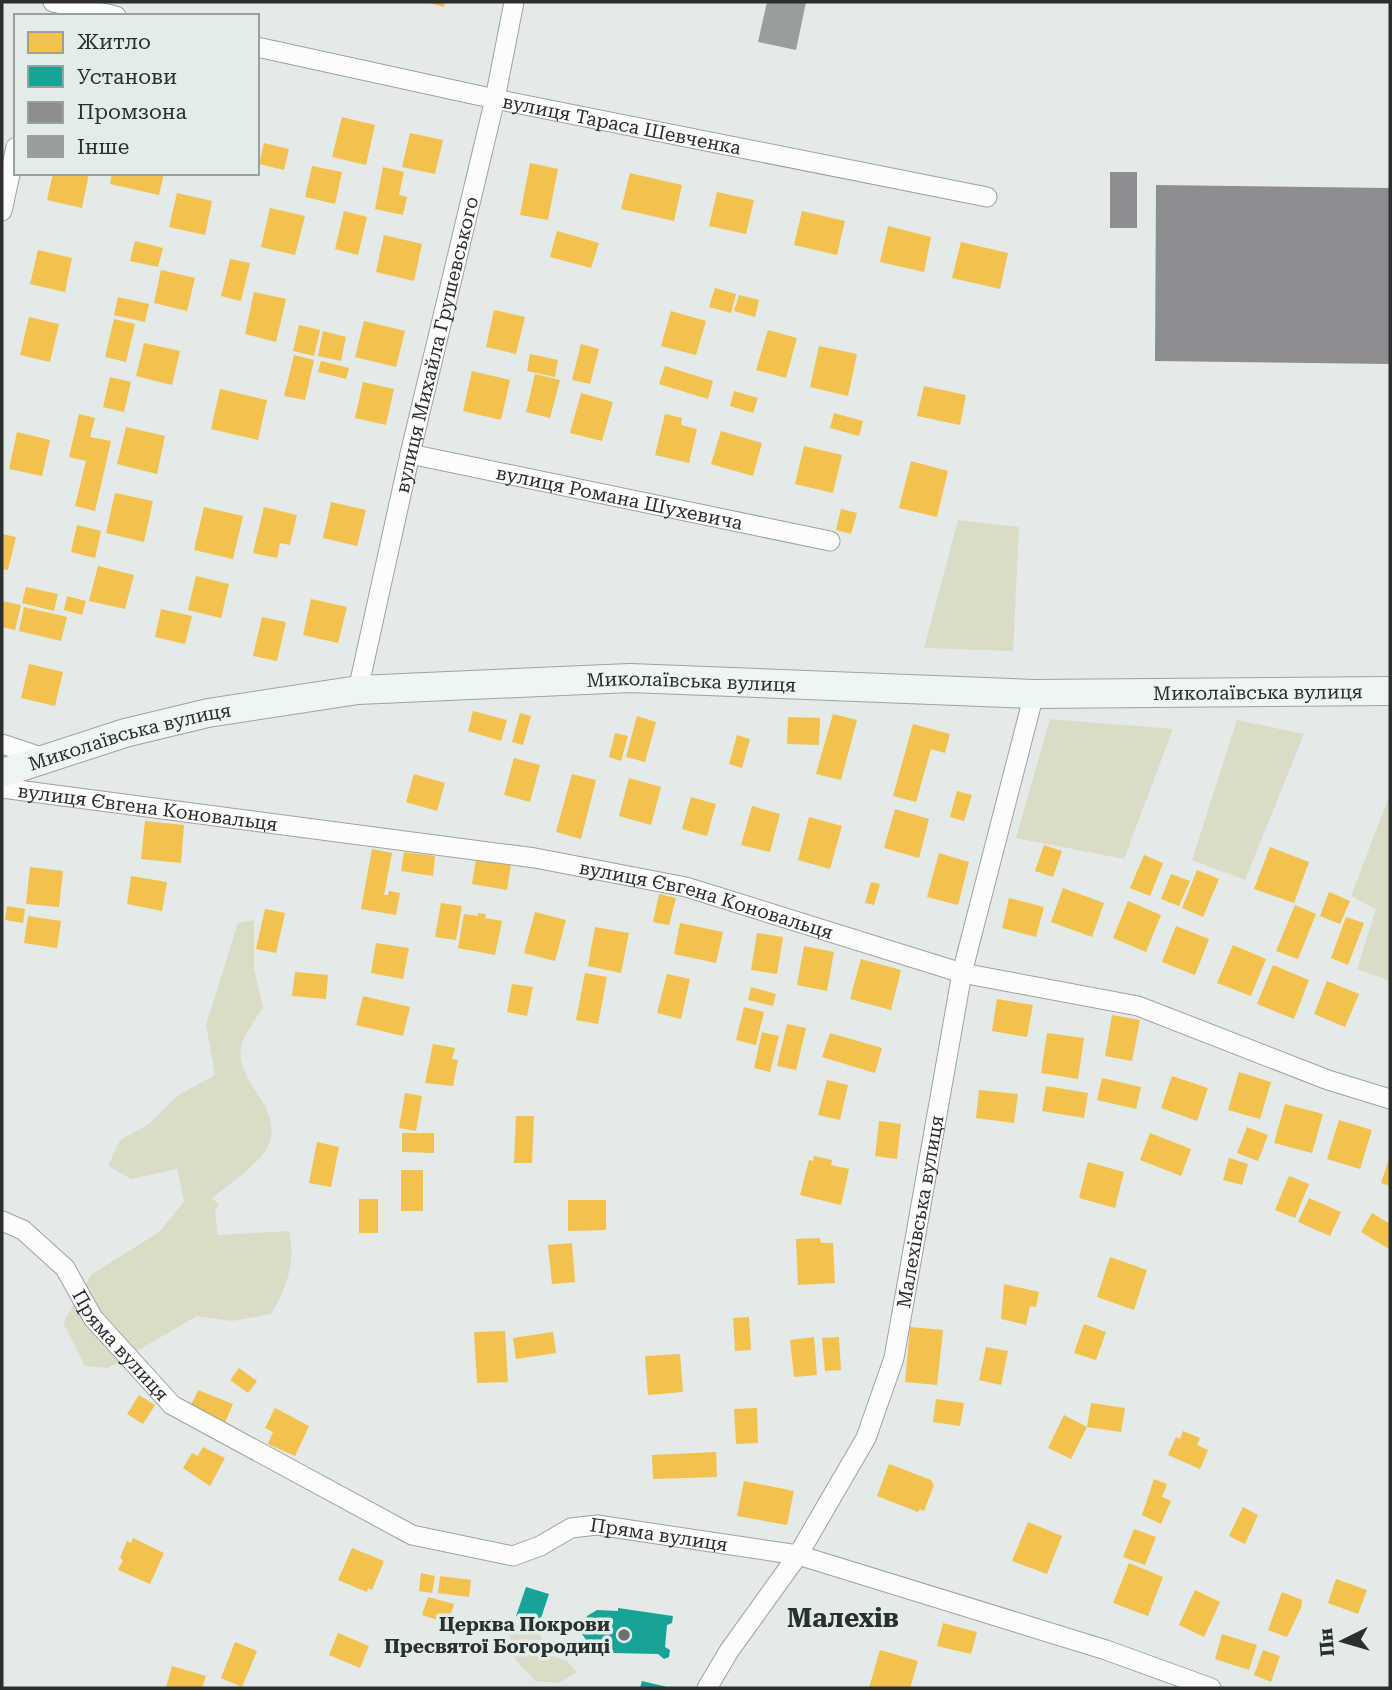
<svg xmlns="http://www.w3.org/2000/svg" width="1392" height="1690" viewBox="0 0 1392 1690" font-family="'Roboto Serif',serif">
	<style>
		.green { fill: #dadcc8 }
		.homes { fill: #f2c14e }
		.public { fill: #17a398 }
		.industry { fill: #8d8d92 }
		.building { fill: #9a9e9b }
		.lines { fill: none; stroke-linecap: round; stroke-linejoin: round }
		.minor-casing { stroke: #9ea2a0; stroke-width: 21 }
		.secondary-casing { stroke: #9ea2a0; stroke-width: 30 }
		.minor { stroke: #fbfcfb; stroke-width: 19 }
		.secondary { stroke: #eef5f5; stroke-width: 28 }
		.poi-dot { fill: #6c706e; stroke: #e2ece8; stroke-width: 2.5 }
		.labels { text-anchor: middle; stroke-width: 7; stroke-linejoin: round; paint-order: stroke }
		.street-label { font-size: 19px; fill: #2b2f2d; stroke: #e2ece8 }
		.poi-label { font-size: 19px; font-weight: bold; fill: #2b2f2d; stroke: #e2ece8; text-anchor: end }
		.district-label { font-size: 26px; font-weight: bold; fill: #2b2f2d; stroke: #e2ece8 }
	</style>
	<rect width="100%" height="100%" fill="#e4eae7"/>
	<path class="green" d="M958,520L1019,527L1013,651L924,648Z
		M1050,719L1173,729L1124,859L1016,838Z
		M1237,720L1304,734L1245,880L1192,860Z
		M1390,794V981L1357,969L1376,909L1351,896Z
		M254,920V969L263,1007C257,1017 248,1029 243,1040C228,1080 286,1104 268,1146C260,1164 227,1186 212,1198L219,1205L215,1210L218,1235L289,1231C296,1261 287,1288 271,1314L232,1321L197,1316L108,1368L85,1366L63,1323L91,1275L159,1232L184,1202L177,1169L131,1179L108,1166L120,1140L149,1124L177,1096L215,1075L206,1025L238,923Z
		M523,1626C540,1630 544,1640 550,1655L567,1661L577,1672L558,1683L535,1681L515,1659L508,1627Z"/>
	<path class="homes" d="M426,2H445L444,7Z
		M342,117L375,125L366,165L332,157Z
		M410,133L443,140L435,174L402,167Z
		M264,143L289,149L284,170L259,164Z
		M530,163L558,169L548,220L520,215Z
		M312,166L342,172L335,204L305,197Z
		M383,167L404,172L399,195L407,197L403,215L375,209Z
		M53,173L89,174L82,208L47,200Z
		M112,173H164L159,195L110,184Z
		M630,173L682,185L674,221L621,209Z
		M717,192L754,200L746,234L709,226Z
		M177,193L212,201L205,235L169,227Z
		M270,208L305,216L295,255L261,247Z
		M344,211L367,217L358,255L335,249Z
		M802,211L845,221L837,255L794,245Z
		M888,226L931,237L924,272L880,262Z
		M557,231L599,243L591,268L550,257Z
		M384,235L422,244L414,281L376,272Z
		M135,241L163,248L158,267L130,261Z
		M961,242L1008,253L1000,289L952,278Z
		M38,250L72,258L65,292L30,284Z
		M230,259L250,263L241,301L221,296Z
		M161,270L195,278L187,311L154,303Z
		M715,288L736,294L731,313L709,307Z
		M254,292L286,299L276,342L245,334Z
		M739,295L759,300L755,317L734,311Z
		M118,297L149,304L145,322L114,315Z
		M494,310L525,317L516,354L486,347Z
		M671,311L706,321L696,355L661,346Z
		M29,317L59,324L50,362L20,355Z
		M114,319L135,324L126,362L105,357Z
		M364,321L405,331L396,367L355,357Z
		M299,325L320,330L314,356L293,351Z
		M768,330L797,338L786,378L756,370Z
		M323,331L346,337L341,361L318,356Z
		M144,343L180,351L172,385L136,376Z
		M581,344L599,349L590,384L572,380Z
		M819,346L857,354L848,396L810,387Z
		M530,354L558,360L555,377L527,371Z
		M294,355L314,360L305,400L284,396Z
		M321,361L349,368L346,379L318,372Z
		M665,366L713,381L708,399L659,384Z
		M472,371L510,380L501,420L463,411Z
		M535,374L560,380L550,418L526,412Z
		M110,377L131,382L124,412L103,407Z
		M363,382L394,389L386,425L355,418Z
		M924,386L966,395L960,425L917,416Z
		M220,389L267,400L258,440L211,429Z
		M734,391L758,398L753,413L730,406Z
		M581,393L613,402L602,441L570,433Z
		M834,413L863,421L859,436L830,428Z
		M79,414L95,418L90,437L111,441L95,511L75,506L86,461L69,457Z
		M665,414L682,418L681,425L697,429L689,463L655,455Z
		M126,427L165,436L157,474L117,464Z
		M721,431L762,443L753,476L711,464Z
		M17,432L50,440L42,476L9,469Z
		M804,446L842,455L833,493L795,484Z
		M911,461L948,471L937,517L899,508Z
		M115,493L153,501L144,542L106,533Z
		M331,502L366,510L357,546L323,538Z
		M204,507L243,516L233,559L194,550Z
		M264,507L297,515L290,545L280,543L277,558L253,553Z
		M841,509L857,513L851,534L836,530Z
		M77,525L101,531L95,558L71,552Z
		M2,534L16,537L8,570L2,569Z
		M98,566L134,575L125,609L89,601Z
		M196,576L229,584L221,618L188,610Z
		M26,587L58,594L54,611L22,603Z
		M67,596L86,601L82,615L64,610Z
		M311,599L347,607L338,643L303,635Z
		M2,601L21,605L15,630L2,627Z
		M24,607L67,617L61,641L19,631Z
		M161,609L192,616L185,644L155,637Z
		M262,617L286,622L277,661L253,656Z
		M29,664L63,672L55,706L21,698Z
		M473,711L507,720L501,741L468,731Z
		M520,713L531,716L523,745L512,742Z
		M833,714L857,720L841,780L816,774Z
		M637,716L656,722L645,762L626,757Z
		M788,717L820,718L819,745L787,744Z
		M913,724L950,734L945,753L931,749L916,802L893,796Z
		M615,733L628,736L621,761L609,757Z
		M737,735L750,739L742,768L729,764Z
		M514,758L540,765L530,802L504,795Z
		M414,774L445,783L437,811L406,802Z
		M572,774L596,780L581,839L556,832Z
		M629,778L661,787L651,825L619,816Z
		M957,791L972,795L964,821L950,817Z
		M691,797L716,804L707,836L682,829Z
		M752,806L780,814L770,852L741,845Z
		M895,809L929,819L919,858L884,848Z
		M809,817L842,826L830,869L798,860Z
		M145,821L184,825L181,863L141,859Z
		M1044,845L1062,851L1053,877L1035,871Z
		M1270,847L1309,862L1294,903L1254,889Z
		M372,849L392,853L384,895H388L389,891L400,893L396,915L361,909Z
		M404,852L435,856L433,876L401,871Z
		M939,853L969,862L958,905L927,897Z
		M1144,855L1163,863L1150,896L1130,888Z
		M476,859L511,864L507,890L472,884Z
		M30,867L63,871L59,907L26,904Z
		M1197,870L1219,879L1203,917L1182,908Z
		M1171,874L1190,881L1179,906L1161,899Z
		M131,876L167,882L162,911L127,904Z
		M871,882L880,884L874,905L865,903Z
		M1063,888L1104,903L1092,937L1051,922Z
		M1329,892L1350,901L1340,924L1320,916Z
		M659,894L676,898L669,925L653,922Z
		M1009,898L1044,907L1036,937L1002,928Z
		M1128,901L1161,915L1146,952L1113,938Z
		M441,903L462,906L456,940L435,937Z
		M1295,905L1316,914L1298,959L1276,951Z
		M7,906L25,909L23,923L5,920Z
		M265,909L285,913L276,953L256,949Z
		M535,912L566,920L555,961L524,953Z
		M478,913L486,914L485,918L502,921L495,955L458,948L464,914L478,916Z
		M28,916L61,921L57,948L24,943Z
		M1346,917L1364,923L1348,965L1331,958Z
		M680,923L723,932L716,963L674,954Z
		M1176,926L1209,939L1195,975L1162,962Z
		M595,927L629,933L621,973L588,966Z
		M757,933L783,937L777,974L751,970Z
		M376,943L409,948L403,979L371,973Z
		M1233,945L1266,959L1251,996L1217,983Z
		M804,946L834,952L827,991L797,985Z
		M861,959L901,970L891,1010L850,999Z
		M1273,965L1309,980L1294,1019L1257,1004Z
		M295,972L328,975L326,999L292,996Z
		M585,973L607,977L598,1024L576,1020Z
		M667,974L690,979L681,1019L657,1013Z
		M1327,981L1359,994L1345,1027L1314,1014Z
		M512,984L533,987L527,1016L507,1012Z
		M751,987L776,994L773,1006L748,1000Z
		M363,996L410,1007L403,1036L356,1025Z
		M997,999L1033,1005L1027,1037L992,1031Z
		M744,1007L764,1012L756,1045L736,1040Z
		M1112,1015L1140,1020L1132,1061L1105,1056Z
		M787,1024L806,1028L796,1070L777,1066Z
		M762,1032L779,1036L770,1072L754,1068Z
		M830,1033L882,1048L875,1073L822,1057Z
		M1047,1033L1084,1038L1078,1079L1041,1073Z
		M433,1044L455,1048L452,1059L458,1060L453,1086L425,1083Z
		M1239,1072L1271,1082L1260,1119L1228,1110Z
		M1172,1076L1208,1088L1197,1121L1161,1108Z
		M1102,1078L1141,1087L1136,1109L1097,1100Z
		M827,1080L848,1085L840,1120L818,1115Z
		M1046,1086L1088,1093L1084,1118L1042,1111Z
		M979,1090L1018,1094L1014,1123L976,1118Z
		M405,1093L422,1096L416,1131L399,1128Z
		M1285,1104L1323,1114L1312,1153L1274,1143Z
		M516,1116H534L532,1163H514Z
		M1339,1120L1372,1130L1360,1169L1327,1159Z
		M879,1121L901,1124L897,1159L875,1156Z
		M1247,1127L1268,1135L1258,1161L1237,1153Z
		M402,1133H434V1153L402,1152Z
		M1150,1133L1191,1149L1181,1176L1140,1160Z
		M317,1142L339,1147L331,1187L309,1183Z
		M814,1156L832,1160L831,1165L849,1169L841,1205L800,1195L809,1160L813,1161Z
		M1390,1156V1186L1381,1183Z
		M1229,1158L1248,1164L1242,1185L1223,1180Z
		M1088,1162L1124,1172L1115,1208L1079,1198Z
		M401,1170H423V1211H401Z
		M1289,1176L1309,1184L1295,1218L1275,1210Z
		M1309,1198L1341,1212L1330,1236L1298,1222Z
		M359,1199H378V1233H359Z
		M568,1200H606V1230L568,1231Z
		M1372,1213L1390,1224L1389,1249L1361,1232Z
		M820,1238L821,1243H833L835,1283L798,1285L796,1239Z
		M572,1243L575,1282L552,1284L548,1245Z
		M1110,1257L1147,1270L1134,1310L1097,1297Z
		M1004,1284L1039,1292L1036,1307L1030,1306L1026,1325L1001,1319Z
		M749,1317L751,1350L735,1351L733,1318Z
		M1084,1324L1106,1332L1096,1360L1074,1353Z
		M910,1327L943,1330L937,1385L905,1382Z
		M505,1331L508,1382L477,1383L474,1332Z
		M553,1332L556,1353L516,1359L513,1338Z
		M814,1337L817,1375L794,1377L790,1340Z
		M839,1337L841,1370L825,1371L822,1338Z
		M986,1347L1008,1351L1001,1385L979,1380Z
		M680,1354L683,1392L648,1395L645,1356Z
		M239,1368L257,1381L248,1393L230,1380Z
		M198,1390L233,1404L224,1425L189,1410Z
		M139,1395L155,1405L143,1424L127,1414Z
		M936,1399L964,1403L960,1426L933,1422Z
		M1091,1403L1125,1408L1121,1432L1087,1427Z
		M275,1408L309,1426L295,1456L268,1444L273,1432L265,1428Z
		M757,1408L758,1443L736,1444L734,1409Z
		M1064,1415L1087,1427L1071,1459L1048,1448Z
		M1183,1431L1200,1438L1197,1445L1208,1450L1200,1469L1168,1455L1176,1437L1180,1439Z
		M203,1447L225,1458L210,1486L183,1468L192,1453L198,1456Z
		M716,1452L717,1477L653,1479L652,1455Z
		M889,1464L931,1480L934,1485L924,1511L920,1509L918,1512L877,1496Z
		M1154,1479L1167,1484L1162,1497L1171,1501L1161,1524L1142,1515Z
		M744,1481L794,1491L787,1525L737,1516Z
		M1243,1507L1258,1515L1245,1544L1229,1536Z
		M1028,1522L1062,1536L1047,1574L1012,1561Z
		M1134,1529L1156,1537L1145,1565L1123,1557Z
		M133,1538L164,1553L150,1584L118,1570L123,1560L120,1558L127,1541L131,1543Z
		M352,1548L384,1561L372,1590L368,1588L367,1592L338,1580Z
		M1129,1563L1163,1577L1148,1616L1113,1603Z
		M421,1573L435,1576L432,1593L419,1591Z
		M440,1576L471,1580L469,1597L438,1593Z
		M1336,1579L1367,1590L1358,1614L1328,1603Z
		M1195,1590L1220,1602L1204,1637L1179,1625Z
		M1282,1592L1302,1600L1301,1608L1287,1637L1268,1630Z
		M428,1597L454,1604L448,1623L422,1615Z
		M943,1623L977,1632L971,1654L937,1646Z
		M338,1633L369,1646L360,1668L329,1655Z
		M1222,1634L1257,1645L1249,1670L1215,1659Z
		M235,1642L257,1651L242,1687L221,1678Z
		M880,1650L918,1661L910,1688H869Z
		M1263,1650L1280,1656L1271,1682L1254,1675Z
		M172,1666L206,1676L202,1688H166Z"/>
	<path class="public" d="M526,1587L549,1594L539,1624L516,1616Z
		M618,1608L673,1616L672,1623L667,1625L665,1647L670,1650L669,1657L664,1659L658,1654L614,1653L589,1644L582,1634L587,1616L597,1610L618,1611Z
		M642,1681L667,1687V1688H640Z"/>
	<path class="industry" d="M1110,172H1137V228H1110Z
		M1156,185L1390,188V364L1155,361Z"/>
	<path class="building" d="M767,2H806L796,50L758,42Z"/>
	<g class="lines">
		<g class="minor-casing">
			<g id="minor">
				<path d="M53,2L116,16"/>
				<path id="s1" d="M257,47L495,99L987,197"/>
				<path d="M2,211L16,147"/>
				<path id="s2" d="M410,454L830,541"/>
				<path id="s3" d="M358,690L410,454L495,99L514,2"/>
				<path d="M2,744L44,758"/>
				<path id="s4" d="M2,788L535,858L686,887L962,973L1138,1006L1328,1080L1390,1099"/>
				<path id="s5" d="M2,1221L23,1230L65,1268L93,1318L172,1405L412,1535L513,1556L540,1546L571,1528L597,1525L798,1555L1106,1650L1211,1688"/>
				<path id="s6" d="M707,1688L729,1651L798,1555L866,1438L894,1358L962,973L1034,694"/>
			</g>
		</g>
		<g class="secondary-casing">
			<g id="secondary">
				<path id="s7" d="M2,773L125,733L208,713L358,690L630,678L1034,694L1390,691"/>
			</g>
		</g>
		<use href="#minor" class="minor"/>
		<use href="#secondary" class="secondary"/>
	</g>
	<circle class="poi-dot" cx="624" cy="1635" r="7"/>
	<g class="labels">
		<g class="street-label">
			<text dy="7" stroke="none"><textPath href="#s1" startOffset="373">вулиця Тараса Шевченка</textPath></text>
			<text dy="7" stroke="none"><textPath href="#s3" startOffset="354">вулиця Михайла Грушевського</textPath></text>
			<text dy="7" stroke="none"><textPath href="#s2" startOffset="214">вулиця Романа Шухевича</textPath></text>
			<text dy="7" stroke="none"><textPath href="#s7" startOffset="700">Миколаївська вулиця</textPath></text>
			<text dy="7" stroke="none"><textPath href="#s7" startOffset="1267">Миколаївська вулиця</textPath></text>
			<text dy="7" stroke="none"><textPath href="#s7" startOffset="133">Миколаївська вулиця</textPath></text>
			<text dy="7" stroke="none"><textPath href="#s4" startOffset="147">вулиця Євгена Коновальця</textPath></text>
			<text dy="7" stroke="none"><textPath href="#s4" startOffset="714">вулиця Євгена Коновальця</textPath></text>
			<text dy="7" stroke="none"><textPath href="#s6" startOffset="530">Малехівська вулиця</textPath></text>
			<text dy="7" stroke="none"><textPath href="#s5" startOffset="175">Пряма вулиця</textPath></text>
			<text dy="7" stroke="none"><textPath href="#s5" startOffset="784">Пряма вулиця</textPath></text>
		</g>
		<g class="poi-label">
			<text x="610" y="1631">Церква Покрови<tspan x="610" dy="22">Пресвятої Богородиці</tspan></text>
		</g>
		<g class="district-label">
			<text x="843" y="1627">Малехів</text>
		</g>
	</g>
	<rect width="1392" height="1690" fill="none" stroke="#2b2f2d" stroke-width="7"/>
	<rect x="14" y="14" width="245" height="161" fill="#e2ece8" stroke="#99a09d" stroke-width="2"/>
	<rect x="28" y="32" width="35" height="21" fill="#f2c14e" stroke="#99a09d" stroke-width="2"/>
	<text x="77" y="49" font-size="21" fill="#2b2f2d">Житло</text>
	<rect x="28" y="66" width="35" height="21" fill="#17a398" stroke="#99a09d" stroke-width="2"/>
	<text x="77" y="84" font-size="21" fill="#2b2f2d">Установи</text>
	<rect x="28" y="102" width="35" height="21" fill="#8d8d92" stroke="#99a09d" stroke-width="2"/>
	<text x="77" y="119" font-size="21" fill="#2b2f2d">Промзона</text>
	<rect x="28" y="136" width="35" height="21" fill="#9a9e9b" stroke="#99a09d" stroke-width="2"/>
	<text x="77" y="154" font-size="21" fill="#2b2f2d">Інше</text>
	<g transform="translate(1343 1641) rotate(265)" stroke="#e2ece8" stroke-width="5" paint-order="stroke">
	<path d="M0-5L12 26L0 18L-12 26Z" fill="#2b2f2d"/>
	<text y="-10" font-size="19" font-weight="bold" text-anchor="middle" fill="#2b2f2d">Пн</text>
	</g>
</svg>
